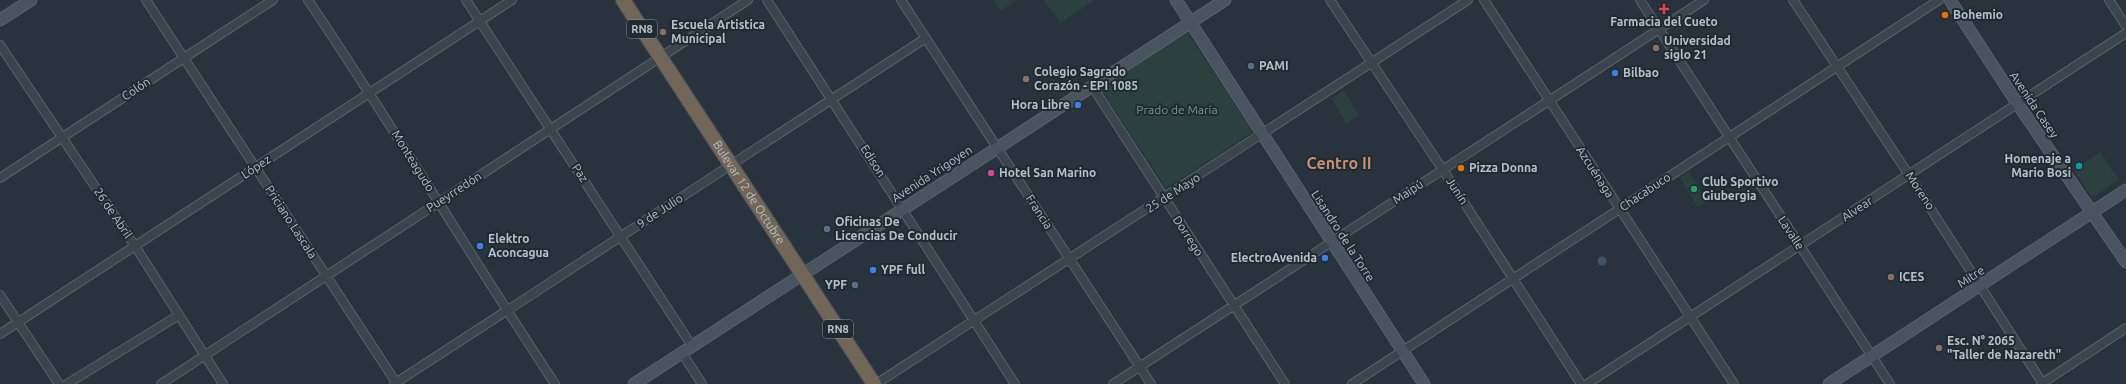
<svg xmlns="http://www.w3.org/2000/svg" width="2126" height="384" viewBox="0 0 2126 384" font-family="Ubuntu,sans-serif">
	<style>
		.green { fill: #2b403f }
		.water { fill: #405264 }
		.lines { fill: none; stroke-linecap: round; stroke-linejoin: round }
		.street-casing { stroke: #59636b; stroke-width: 10 }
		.secondary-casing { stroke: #59636b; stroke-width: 13 }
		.highway-casing { stroke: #465058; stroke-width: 16 }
		.street { stroke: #3b454d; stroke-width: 8 }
		.secondary { stroke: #4a5460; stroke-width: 11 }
		.highway { stroke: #726659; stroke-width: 14 }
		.health-dot { fill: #e0444e; stroke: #202a32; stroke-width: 1.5 }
		.food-dot { fill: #e8710a; stroke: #202a32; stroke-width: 1.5 }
		.education-dot { fill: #8d6e63; stroke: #202a32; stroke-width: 1.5 }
		.service-dot { fill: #5c6f8a; stroke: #202a32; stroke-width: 1.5 }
		.shop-dot { fill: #3f7fe0; stroke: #202a32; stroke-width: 1.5 }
		.culture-dot { fill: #0f9aa8; stroke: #202a32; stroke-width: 1.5 }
		.hotel-dot { fill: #d1479c; stroke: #202a32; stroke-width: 1.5 }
		.leisure-dot { fill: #2e9e5b; stroke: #202a32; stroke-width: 1.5 }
		.labels { text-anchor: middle; stroke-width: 4; stroke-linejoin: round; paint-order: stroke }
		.shield { fill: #202a32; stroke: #8a939b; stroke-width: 1 }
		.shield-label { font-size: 11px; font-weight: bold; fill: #b8c0c8 }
		.poi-label { font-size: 12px; font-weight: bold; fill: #b8c0c8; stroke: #202a32; text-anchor: start }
		.street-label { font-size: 12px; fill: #b8c0c8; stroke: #202a32 }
		.park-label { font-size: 12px; fill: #789b7d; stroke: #202a32 }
		.district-label { font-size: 16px; font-weight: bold; fill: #ca8e70; stroke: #202a32 }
	</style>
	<rect width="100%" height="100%" fill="#28333d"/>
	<path class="green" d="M993,0H1017L1000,11Z
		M1044,0H1094L1060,23Z
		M1187,32L1253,132L1166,188L1101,89Z
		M1344,91L1359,115L1346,123L1331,99Z
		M2100,152L2119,180L2095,196L2090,195L2074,170Z
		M1689,172L1708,201L1698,207L1680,178Z"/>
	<path class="water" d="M1597.5 261a4.5 4.5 0 1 1 9 0a4.5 4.5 0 1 1-9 0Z"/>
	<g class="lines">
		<g class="street-casing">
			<path id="street" d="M146,0L397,384
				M308,0C393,126 471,257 555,384
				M466,0L692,346
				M767,0L1015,384
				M901,0L1151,384
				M1330,0L1443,170L1581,384
				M1484,0L1734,384
				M1640,0L1890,384
				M1793,0L1909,175L2043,384
				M2109,0L2126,26
				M0,45L135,246L223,384
				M1092,86L1285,384
				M0,178L273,0
				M0,295L59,384
				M0,334L512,0
				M682,353L702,384
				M67,384L179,315
				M161,384L748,0
				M394,384L926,38
				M876,384L1468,0
				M1113,384L1704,0
				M1352,384L1939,0
				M1587,384L2126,33
				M2041,384L2126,328"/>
		</g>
		<g class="secondary-casing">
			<path id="secondary" d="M1176,0L1424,384
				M1950,0L2017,103L2126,262
				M0,20L31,0
				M634,384L1225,0
				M1829,384L2126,190"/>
		</g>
		<g class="highway-casing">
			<g id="highway">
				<path id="s1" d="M623,0L874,384"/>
			</g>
		</g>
		<use href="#street" class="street"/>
		<use href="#secondary" class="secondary"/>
		<use href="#highway" class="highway"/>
	</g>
	<path class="health-dot" d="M1662 3h4v4h4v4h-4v4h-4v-4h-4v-4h4z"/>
	<g class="food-dot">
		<circle cx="1945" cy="15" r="4"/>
		<circle cx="1461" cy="168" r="4"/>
	</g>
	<g class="education-dot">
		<circle cx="663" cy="32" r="4"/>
		<circle cx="1656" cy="48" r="4"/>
		<circle cx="1026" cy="79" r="4"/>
		<circle cx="1891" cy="277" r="4"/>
		<circle cx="1939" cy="348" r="4"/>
	</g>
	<g class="service-dot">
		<circle cx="1251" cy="66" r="4"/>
		<circle cx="827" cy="229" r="4"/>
		<circle cx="855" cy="285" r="4"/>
	</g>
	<g class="shop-dot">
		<circle cx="1615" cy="73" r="4"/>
		<circle cx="1078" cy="105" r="4"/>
		<circle cx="480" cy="246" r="4"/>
		<circle cx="1325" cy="258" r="4"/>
		<circle cx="873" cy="270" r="4"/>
	</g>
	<circle class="culture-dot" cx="2079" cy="166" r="4"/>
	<circle class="hotel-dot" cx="991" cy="173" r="4"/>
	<circle class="leisure-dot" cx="1694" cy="189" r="4"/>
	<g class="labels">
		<g class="shield">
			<rect x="627" y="20" width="30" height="18" rx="3"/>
			<rect x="823" y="320" width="30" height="18" rx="3"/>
		</g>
		<g class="shield-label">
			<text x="642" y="33">RN8</text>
			<text x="838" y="333">RN8</text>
		</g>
		<g class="poi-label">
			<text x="1953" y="19">Bohemio</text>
			<text x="1664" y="26" text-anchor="middle">Farmacia del Cueto</text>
			<text x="671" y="29">Escuela Artistica<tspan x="671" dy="14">Municipal</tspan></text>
			<text x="1664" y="45">Universidad<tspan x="1664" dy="14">siglo 21</tspan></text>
			<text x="1259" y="70">PAMI</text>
			<text x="1034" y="76">Colegio Sagrado<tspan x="1034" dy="14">Corazón - EPI 1085</tspan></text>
			<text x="1623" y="77">Bilbao</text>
			<text x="1070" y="109" text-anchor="end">Hora Libre</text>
			<text x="2071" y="163" text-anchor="end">Homenaje a<tspan x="2071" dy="14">Mario Bosi</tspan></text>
			<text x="1469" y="172">Pizza Donna</text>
			<text x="999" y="177">Hotel San Marino</text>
			<text x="1702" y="186">Club Sportivo<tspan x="1702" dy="14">Giubergia</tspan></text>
			<text x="835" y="226">Oficinas De<tspan x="835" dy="14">Licencias De Conducir</tspan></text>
			<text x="488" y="243">Elektro<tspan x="488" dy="14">Aconcagua</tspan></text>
			<text x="1317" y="262" text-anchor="end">ElectroAvenida</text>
			<text x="881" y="274">YPF full</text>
			<text x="1899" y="281">ICES</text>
			<text x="847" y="289" text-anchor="end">YPF</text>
			<text x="1947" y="345">Esc. N° 2065<tspan x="1947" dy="14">"Taller de Nazareth"</tspan></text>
		</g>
		<g class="street-label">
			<text transform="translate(136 89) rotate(-33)" y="4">Colón</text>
			<text transform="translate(2034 105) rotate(56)" y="4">Avenida Casey</text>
			<text transform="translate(413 161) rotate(58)" y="4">Monteagudo</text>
			<text transform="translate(873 161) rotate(57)" y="4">Edison</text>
			<text transform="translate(256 167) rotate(-33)" y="4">López</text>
			<text transform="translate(1595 172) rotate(57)" y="4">Azcuénaga</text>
			<text transform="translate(580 173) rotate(57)" y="4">Paz</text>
			<text transform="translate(932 174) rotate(-33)" y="4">Avenida Yrigoyen</text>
			<text transform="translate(1457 191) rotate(57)" y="4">Junín</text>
			<text transform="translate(1920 191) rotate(57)" y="4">Moreno</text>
			<text transform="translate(454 192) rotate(-33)" y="4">Pueyrredón</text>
			<text dy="4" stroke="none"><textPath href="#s1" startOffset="230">Bulevar 12 de Octubre</textPath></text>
			<text transform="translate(1408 192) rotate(-33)" y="4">Maipú</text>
			<text transform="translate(1645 192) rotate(-34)" y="4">Chacabuco</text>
			<text transform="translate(1173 193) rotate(-33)" y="4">25 de Mayo</text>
			<text transform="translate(1857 209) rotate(-33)" y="4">Alvear</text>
			<text transform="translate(660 211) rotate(-33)" y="4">9 de Julio</text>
			<text transform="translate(1039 212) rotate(57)" y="4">Francia</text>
			<text transform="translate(113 213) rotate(56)" y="4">26 de Abril</text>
			<text transform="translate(291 222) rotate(57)" y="4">Priciano Lascala</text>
			<text transform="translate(1791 233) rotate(57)" y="4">Lavalle</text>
			<text transform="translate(1188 236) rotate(57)" y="4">Dorrego</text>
			<text transform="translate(1343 236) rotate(57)" y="4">Lisandro de la Torre</text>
			<text transform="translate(1971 277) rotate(-33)" y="4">Mitre</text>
		</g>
		<g class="park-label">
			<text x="1177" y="114">Prado de María</text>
		</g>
		<g class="district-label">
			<text x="1339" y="169">Centro II</text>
		</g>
	</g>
</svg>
